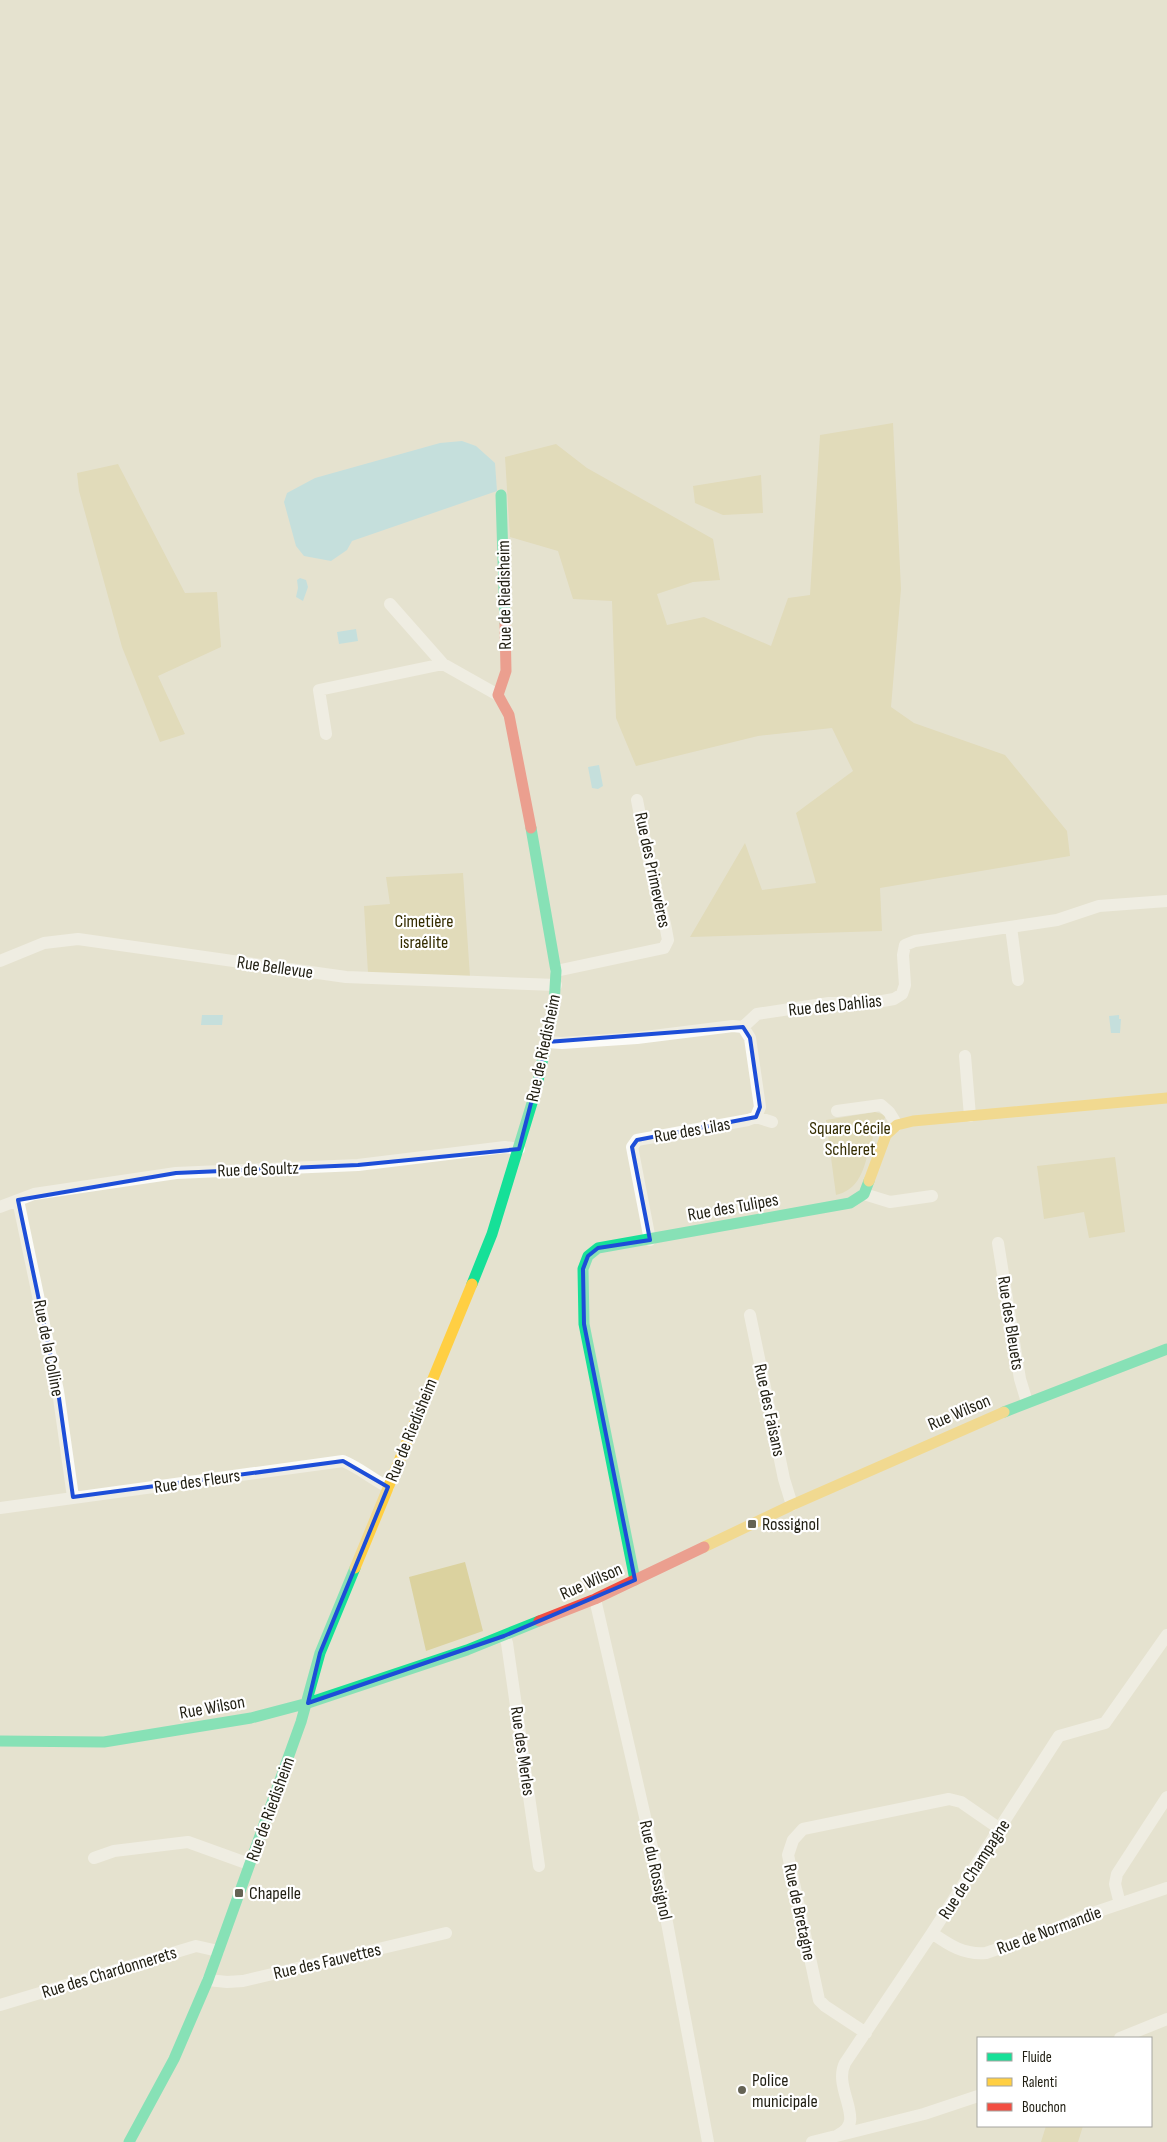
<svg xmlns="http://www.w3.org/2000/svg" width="1167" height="2142" viewBox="0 0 1167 2142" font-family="'Sofia Sans Condensed',sans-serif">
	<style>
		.green { fill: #dbd29f }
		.water { fill: #9ddcec }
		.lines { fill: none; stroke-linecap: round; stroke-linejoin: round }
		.street { stroke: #fbfbf8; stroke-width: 12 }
		.fast { stroke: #16e098; stroke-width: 11 }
		.slow { stroke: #ffcf43; stroke-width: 11 }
		.jam { stroke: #f24e42; stroke-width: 11 }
		.marked { fill: none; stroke: #1d4ed8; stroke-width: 4; stroke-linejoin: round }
		.poi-dot { fill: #656354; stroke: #fff; stroke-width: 2 }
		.labels { text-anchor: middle; stroke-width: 4.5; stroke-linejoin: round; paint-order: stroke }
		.street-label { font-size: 18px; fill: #201e12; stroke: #fff }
		.park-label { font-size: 18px; fill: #342c00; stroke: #fff }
		.poi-label { font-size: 18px; fill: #201e12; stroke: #fff; text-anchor: start }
	</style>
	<rect width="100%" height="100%" fill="#e5e2cf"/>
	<path class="green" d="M893,423L901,589L891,707L914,723L1005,755L1067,831L1070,856L880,888L882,931L690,937L745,843L762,890L816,883L796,813L853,771L832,728L758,736L636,766L616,718L612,601L573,599L558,551L510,537L505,457L556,444L587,468L713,539L720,580L693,582L657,594L667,625L704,617L771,646L788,598L810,595L820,435Z
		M118,464L185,593L217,592L221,647L158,676L185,734L160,742L122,647L79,491L77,473Z
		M761,475L763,513L723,515L695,503L693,486Z
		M463,873L470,977L368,973L364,906L390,904L386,877Z
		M875,1112L882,1114L886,1117C861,1140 874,1186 836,1195L826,1120Z
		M1115,1157L1125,1232L1089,1238L1084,1212L1044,1219L1037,1166Z
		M465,1562L483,1631L426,1651L409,1577Z
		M1046,2126H1083L1078,2142H1041Z"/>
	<path class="water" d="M462,441L476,446L495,463L497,491L352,541L347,550L331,561L304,556L296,546L284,502L287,493L315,478L440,443Z
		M300,578L306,580L308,587L303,601L296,597L298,588L297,580Z
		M356,629L358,641L339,644L337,632Z
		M599,765L603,786L598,789L592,788L588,767Z
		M202,1015H223L222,1025H201Z
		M1119,1015V1019H1121L1120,1033H1111L1109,1016Z"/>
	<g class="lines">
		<path class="street" d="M390,604L443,664L498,695
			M326,734L319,690L443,664
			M1011,927L1018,980
			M0,961L44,943L78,939L346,977L556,985
			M556,971L664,948L668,940L665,924L650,866L637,800
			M547,1042L562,1043L637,1038L733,1026L743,1027L757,1014L829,1003H871L894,999L902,994L905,985L903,955L905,945L915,941L1057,920L1099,906L1167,901
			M965,1056L970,1116
			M837,1111L881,1105L889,1112L897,1125
			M756,1117L772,1122
			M864,1194L890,1202L932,1196
			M18,1200L58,1391L73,1497
			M0,1207L34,1194L176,1173L358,1165L505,1147L519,1149
			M650,1240L632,1147L637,1140L748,1120L756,1117L760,1107L750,1038L743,1027
			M998,1243L1020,1379L1027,1402
			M750,1315L784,1479L792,1505
			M0,1508L343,1461C360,1468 372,1479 388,1487
			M595,1599L657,1869L708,2142
			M504,1636L507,1643L539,1866
			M94,1858L114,1851L188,1842L249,1864
			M1120,1904L1115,1884L1117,1874L1167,1797
			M932,1933C949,1945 964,1955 986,1953L1050,1931L1084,1916L1167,1888
			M208,1980L227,1982L243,1981L446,1933
			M0,2005L196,1946L218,1951
			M866,2033L825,2006L819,2000L788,1855L793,1840L803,1829L949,1799L961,1802L1000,1829
			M1120,2038L1167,2019
			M838,2135C868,2122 832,2089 845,2063L932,1933L1059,1736L1105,1723L1167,1635
			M812,2142L924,2114L978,2096"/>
		<path class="fast" d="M501,495L505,623
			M472,1284L492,1234L536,1090L554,1006L556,971L531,828
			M1004,1412L1167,1349
			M635,1580L584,1324L583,1269L588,1256L598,1248L850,1203L864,1194L869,1181
			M0,1741L104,1742L251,1718L308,1703L467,1650L539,1621
			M129,2142L174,2059L208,1980L301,1722L320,1653L355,1568"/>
		<path class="slow" d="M869,1181L886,1135L897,1125L913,1121L1167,1098
			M704,1547L792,1505L1004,1412
			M355,1568L472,1284"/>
		<path class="jam" d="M505,623L506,671L498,695L509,715L531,828
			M539,1621L595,1599L704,1547"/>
	</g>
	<path d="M0 0H1167V2142H0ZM743,1027L750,1038L760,1107L756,1117L637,1140L632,1147L650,1240L598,1248L588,1256L583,1269L584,1324L635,1580L504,1636L308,1703L320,1653L388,1487L343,1461L73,1497L58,1391L18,1200L176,1173L358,1165L519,1149L547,1042Z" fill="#e5e2cf" fill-opacity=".55" fill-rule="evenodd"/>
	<path class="marked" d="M743,1027L750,1038L760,1107L756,1117L637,1140L632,1147L650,1240L598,1248L588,1256L583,1269L584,1324L635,1580L504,1636L308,1703L320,1653L388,1487L343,1461L73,1497L58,1391L18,1200L176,1173L358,1165L519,1149L547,1042Z"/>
	<g class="poi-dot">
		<rect x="747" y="1519" width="10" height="10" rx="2.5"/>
		<rect x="234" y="1888" width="10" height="10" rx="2.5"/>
		<circle cx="742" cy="2090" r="5"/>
	</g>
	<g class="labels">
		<g class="street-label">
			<text transform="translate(504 595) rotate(-91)" y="6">Rue de Riedisheim</text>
			<text transform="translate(653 870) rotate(78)" y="6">Rue des Primevères</text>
			<text transform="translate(275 967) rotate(8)" y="6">Rue Bellevue</text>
			<text transform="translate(835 1005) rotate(-6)" y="6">Rue des Dahlias</text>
			<text transform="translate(543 1048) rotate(-78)" y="6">Rue de Riedisheim</text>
			<text transform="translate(692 1130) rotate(-10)" y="6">Rue des Lilas</text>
			<text transform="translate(258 1169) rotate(-2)" y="6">Rue de Soultz</text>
			<text transform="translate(733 1207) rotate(-10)" y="6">Rue des Tulipes</text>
			<text transform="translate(1011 1323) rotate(81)" y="6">Rue des Bleuets</text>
			<text transform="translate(49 1348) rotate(79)" y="6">Rue de la Colline</text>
			<text transform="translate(770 1410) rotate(78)" y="6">Rue des Faisans</text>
			<text transform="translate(959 1412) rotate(-23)" y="6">Rue Wilson</text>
			<text transform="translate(411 1430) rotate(-68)" y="6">Rue de Riedisheim</text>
			<text transform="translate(197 1481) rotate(-8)" y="6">Rue des Fleurs</text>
			<text transform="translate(591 1581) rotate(-24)" y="6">Rue Wilson</text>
			<text transform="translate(212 1707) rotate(-10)" y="6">Rue Wilson</text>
			<text transform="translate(523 1751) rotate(82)" y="6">Rue des Merles</text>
			<text transform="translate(270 1809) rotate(-70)" y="6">Rue de Riedisheim</text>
			<text transform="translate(974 1869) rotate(-57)" y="6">Rue de Champagne</text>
			<text transform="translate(656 1870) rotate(78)" y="6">Rue du Rossignol</text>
			<text transform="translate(800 1912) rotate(78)" y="6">Rue de Bretagne</text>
			<text transform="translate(1049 1930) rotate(-20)" y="6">Rue de Normandie</text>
			<text transform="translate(327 1961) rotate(-13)" y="6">Rue des Fauvettes</text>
			<text transform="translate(109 1972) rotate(-17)" y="6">Rue des Chardonnerets</text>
		</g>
		<g class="park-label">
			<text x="424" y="927">Cimetière<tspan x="424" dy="21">israélite</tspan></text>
			<text x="850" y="1134">Square Cécile<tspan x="850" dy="21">Schleret</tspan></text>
		</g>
		<g class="poi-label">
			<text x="762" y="1530">Rossignol</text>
			<text x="249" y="1899">Chapelle</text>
			<text x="752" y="2086">Police<tspan x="752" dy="21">municipale</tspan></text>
		</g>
	</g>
	<rect x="977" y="2037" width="175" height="90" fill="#ffffff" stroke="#a6a5a0"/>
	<rect x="987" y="2053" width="25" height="8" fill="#16e098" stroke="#a6a5a0"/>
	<text x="1022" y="2062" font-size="15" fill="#201e12">Fluide</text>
	<rect x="987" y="2078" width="25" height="8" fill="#ffcf43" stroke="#a6a5a0"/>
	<text x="1022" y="2087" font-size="15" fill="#201e12">Ralenti</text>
	<rect x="987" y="2103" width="25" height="8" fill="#f24e42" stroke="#a6a5a0"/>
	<text x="1022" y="2112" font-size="15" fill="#201e12">Bouchon</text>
</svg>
